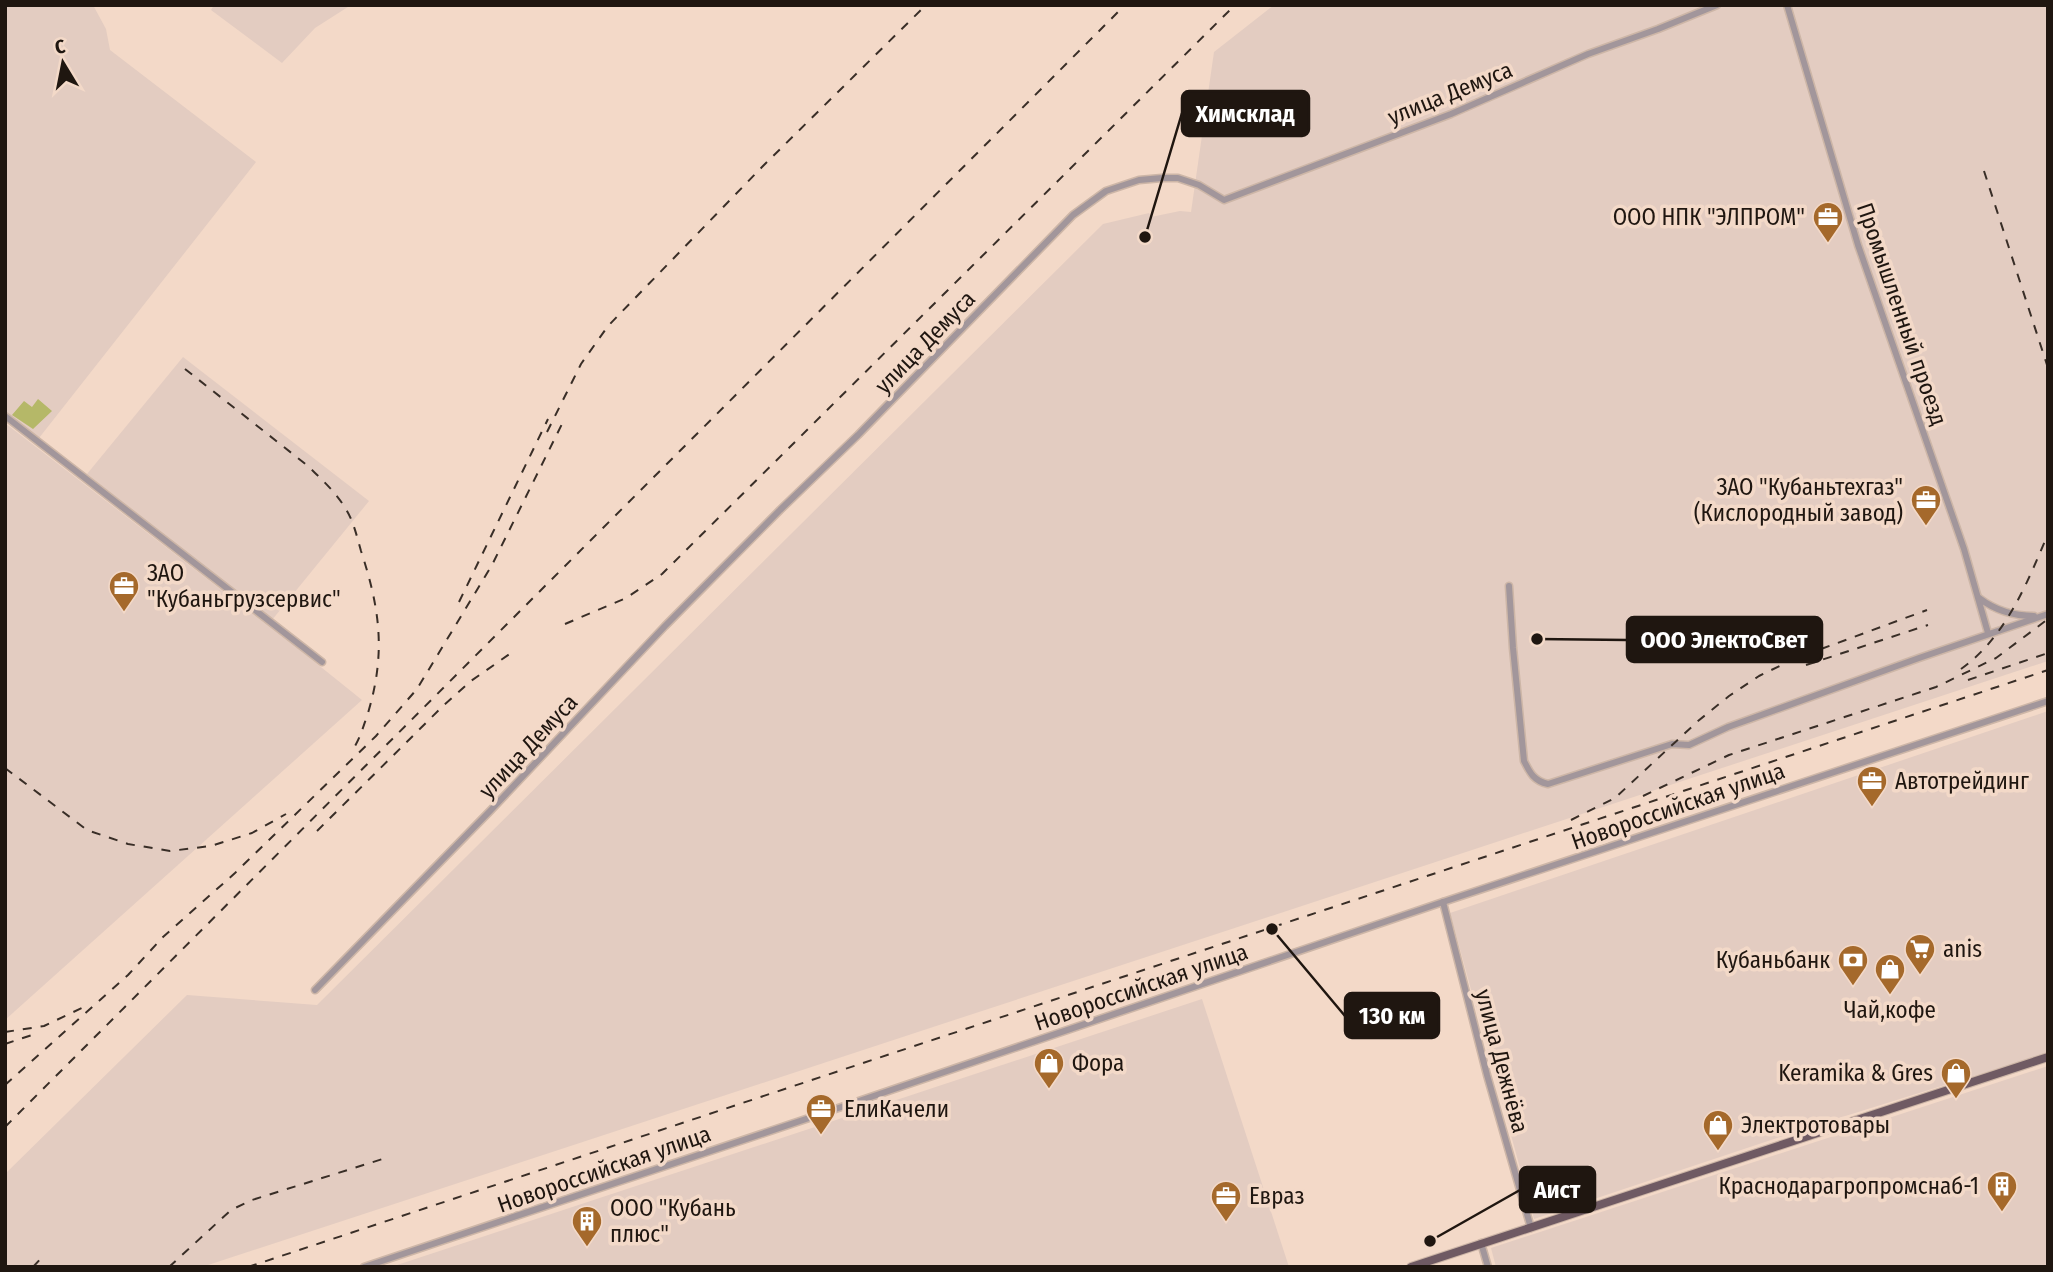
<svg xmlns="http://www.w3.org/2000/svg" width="2053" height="1272" font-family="'Fira Sans Condensed',sans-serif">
<rect width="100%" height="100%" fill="#f3d9c8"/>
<g fill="#e3ccc1">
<polygon points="5,5 93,5 106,29 110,50 256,162 39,438 5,411"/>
<polygon points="214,5 351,5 315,28 282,63 211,10"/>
<polygon points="1274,5 2048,5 2048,661 202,1267 5,1267 5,1174 187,995 317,1005 1103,224 1149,213 1151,217 1180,211 1191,212 1214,52"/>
<polygon points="183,357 369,501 272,620 87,474"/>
<polygon points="5,423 311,659 362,700 5,1020"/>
<polygon points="2048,711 2048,1053 1810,1127 1534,1219 1450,913"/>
<polygon points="1202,999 1289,1267 391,1267"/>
<polygon points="2048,1066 2048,1267 1496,1267 1491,1248"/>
</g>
<polygon fill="#b5b868" points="38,399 52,411 33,429 12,415 24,401 32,407"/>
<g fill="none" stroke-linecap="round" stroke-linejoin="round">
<g stroke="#cdb6a7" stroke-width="9">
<g id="minor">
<polyline points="1787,5 1858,245 1964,549 1988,633"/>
<polyline points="5,416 322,662"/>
<path d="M1509,586L1513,648L1524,761C1530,773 1534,781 1548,784L1672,744L1689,745L1728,727L1919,658L2048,614"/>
<path d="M1979,598C1996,611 2013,616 2034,616"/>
<polyline points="1443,902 1487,1075 1531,1228"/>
<polyline points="315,990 490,811 665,626 780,510 858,435 1073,215 1106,191 1139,180 1162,178 1178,178 1199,185 1224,200 1451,114 1588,54 1658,29 1717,5"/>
<polyline points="1481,1243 1488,1267"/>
<polyline points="364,1267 809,1118 1443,902 2048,701"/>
</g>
</g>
<g stroke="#cdb6a7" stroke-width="10">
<polyline id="major" points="1411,1267 2048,1057"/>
</g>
<use href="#minor" stroke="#a2969b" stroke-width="6"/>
<use href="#major" stroke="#6f5a63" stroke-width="8"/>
<g stroke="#392e27" stroke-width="2" stroke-dasharray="9 9" stroke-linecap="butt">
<polyline points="1984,171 2048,368"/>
<path d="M185,369L308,466C322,480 337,493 347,511C354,523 357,537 361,551C380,609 386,653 368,713C363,727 360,740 351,752"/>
<polyline points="547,432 581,364 608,326 762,167 926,5"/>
<polyline points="459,602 548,419"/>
<polyline points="565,624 626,598 662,574 1235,5"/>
<polyline points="1806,665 1928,625"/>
<path d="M1961,669C2006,637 2027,583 2048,534"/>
<polyline points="1968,680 2048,653"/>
<polyline points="5,768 87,830 128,844 170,851 211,846 252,833 286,814"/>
<polyline points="1643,796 1729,755 1936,687 1996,658 2048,619"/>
<polyline points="1571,820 1615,798 1698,721 1729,696 1759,676 1794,659 1927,610"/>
<polyline points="317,831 443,706 471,681 511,653"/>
<polyline points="5,1032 44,1026 86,1006"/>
<polyline points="5,1044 38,1033"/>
<polyline points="5,1085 128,975 163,937 235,873 376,736 417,689 492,565 563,422"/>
<polyline points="5,1127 1125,5"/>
<polyline points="33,1267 44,1255"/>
<polyline points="169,1267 231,1210 252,1200 389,1157"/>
<polyline points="248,1267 2048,670"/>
</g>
</g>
<defs>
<g id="office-pin" transform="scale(1.575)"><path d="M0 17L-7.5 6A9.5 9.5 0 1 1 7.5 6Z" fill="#a5692b" stroke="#f3d9c8"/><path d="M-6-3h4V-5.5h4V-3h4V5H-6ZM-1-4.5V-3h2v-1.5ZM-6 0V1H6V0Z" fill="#fff"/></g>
<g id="supermarket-pin" transform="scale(1.575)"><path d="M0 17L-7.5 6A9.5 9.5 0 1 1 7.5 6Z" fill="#a5692b" stroke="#f3d9c8"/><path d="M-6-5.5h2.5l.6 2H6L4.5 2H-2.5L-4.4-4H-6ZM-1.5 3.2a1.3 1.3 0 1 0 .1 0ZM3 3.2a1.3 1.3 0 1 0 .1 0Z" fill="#fff"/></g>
<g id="bank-pin" transform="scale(1.575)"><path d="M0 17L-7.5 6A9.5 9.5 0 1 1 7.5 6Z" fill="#a5692b" stroke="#f3d9c8"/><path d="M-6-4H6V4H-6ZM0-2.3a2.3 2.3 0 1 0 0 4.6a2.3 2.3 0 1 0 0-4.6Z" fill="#fff"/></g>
<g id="shop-pin" transform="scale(1.575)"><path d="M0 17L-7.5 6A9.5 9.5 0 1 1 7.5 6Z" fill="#a5692b" stroke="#f3d9c8"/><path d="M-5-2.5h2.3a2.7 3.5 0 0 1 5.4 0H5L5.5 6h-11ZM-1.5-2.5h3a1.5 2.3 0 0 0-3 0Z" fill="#fff"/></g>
<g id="building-pin" transform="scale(1.575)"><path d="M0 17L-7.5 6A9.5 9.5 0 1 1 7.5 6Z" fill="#a5692b" stroke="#f3d9c8"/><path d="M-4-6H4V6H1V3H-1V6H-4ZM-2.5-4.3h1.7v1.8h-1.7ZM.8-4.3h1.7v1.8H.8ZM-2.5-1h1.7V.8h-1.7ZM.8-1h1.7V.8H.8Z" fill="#fff"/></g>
</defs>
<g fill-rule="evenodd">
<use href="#office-pin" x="1828" y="217"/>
<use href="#office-pin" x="1926" y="500"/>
<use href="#office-pin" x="124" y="586"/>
<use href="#office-pin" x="1872" y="781"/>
<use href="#supermarket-pin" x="1920" y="949"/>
<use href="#bank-pin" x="1853" y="960"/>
<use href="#shop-pin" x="1890" y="969"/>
<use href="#shop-pin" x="1049" y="1063"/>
<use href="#shop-pin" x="1956" y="1073"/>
<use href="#office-pin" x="821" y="1109"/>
<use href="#shop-pin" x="1718" y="1125"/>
<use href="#building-pin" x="2002" y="1186"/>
<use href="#office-pin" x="1226" y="1196"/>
<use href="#building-pin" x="587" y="1221"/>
</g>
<g text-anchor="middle" stroke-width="7" stroke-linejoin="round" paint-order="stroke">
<g font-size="23" fill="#1f1610" stroke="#f3d9c8">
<text transform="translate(1450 93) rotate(-22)" y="8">улица Демуса</text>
<text transform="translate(1902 314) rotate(71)" y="8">Промышленный проезд</text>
<text transform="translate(925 342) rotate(-46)" y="8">улица Демуса</text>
<text transform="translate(528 746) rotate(-47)" y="8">улица Демуса</text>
<text transform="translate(1678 806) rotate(-19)" y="8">Новороссийская улица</text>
<text transform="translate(1141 987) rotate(-19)" y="8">Новороссийская улица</text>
<text transform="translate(1502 1061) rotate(75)" y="8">улица Дежнёва</text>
<text transform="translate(604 1169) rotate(-19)" y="8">Новороссийская улица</text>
</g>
<g font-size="23" fill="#1f1610" stroke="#f3d9c8" text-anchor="start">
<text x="1805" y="225" text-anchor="end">ООО НПК "ЭЛПРОМ"</text>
<text x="1903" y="495" text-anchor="end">ЗАО "Кубаньтехгаз"<tspan x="1903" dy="26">(Кислородный завод)</tspan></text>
<text x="147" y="581">ЗАО<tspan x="147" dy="26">"Кубаньгрузсервис"</tspan></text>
<text x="1895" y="789">Автотрейдинг</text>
<text x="1943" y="957">anis</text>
<text x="1830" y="968" text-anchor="end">Кубаньбанк</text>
<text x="1890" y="1018" text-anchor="middle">Чай,кофе</text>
<text x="1072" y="1071">Фора</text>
<text x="1933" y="1081" text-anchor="end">Keramika &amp; Gres</text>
<text x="844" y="1117">ЕлиКачели</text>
<text x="1741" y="1133">Электротовары</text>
<text x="1979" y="1194" text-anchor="end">Краснодарагропромснаб-1</text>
<text x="1249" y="1204">Евраз</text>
<text x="610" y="1216">ООО "Кубань<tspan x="610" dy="26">плюс"</tspan></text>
</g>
</g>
<path fill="none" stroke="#1f1610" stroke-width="2.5" d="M1145 237L1182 113M1537 639L1627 640M1272 929L1345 1016M1430 1241L1520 1190"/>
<g fill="#1f1610" stroke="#f3d9c8" stroke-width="2.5">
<circle cx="1145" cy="237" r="7"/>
<circle cx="1537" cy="639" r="7"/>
<circle cx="1272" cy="929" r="7"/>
<circle cx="1430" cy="1241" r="7"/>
</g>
<g fill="#1f1610" stroke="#1f1610" stroke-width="2.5">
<rect x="1182" y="91" width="127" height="45" rx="7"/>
<rect x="1627" y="617" width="195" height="45" rx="7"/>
<rect x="1345" y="993" width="94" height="45" rx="7"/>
<rect x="1520" y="1167" width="75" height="45" rx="7"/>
</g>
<g font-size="24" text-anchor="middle" font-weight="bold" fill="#fff">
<text x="1245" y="122">Химсклад</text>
<text x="1724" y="648">ООО ЭлектоСвет</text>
<text x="1392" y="1024">130 км</text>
<text x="1557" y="1198">Аист</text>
</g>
<rect width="2053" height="1272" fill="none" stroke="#1f1610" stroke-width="14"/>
<g transform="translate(63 63) rotate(350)" stroke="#f3d9c8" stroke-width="5" paint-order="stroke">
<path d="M0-5L12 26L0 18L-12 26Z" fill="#1f1610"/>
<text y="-10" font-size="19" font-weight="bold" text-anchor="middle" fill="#1f1610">С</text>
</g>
</svg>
